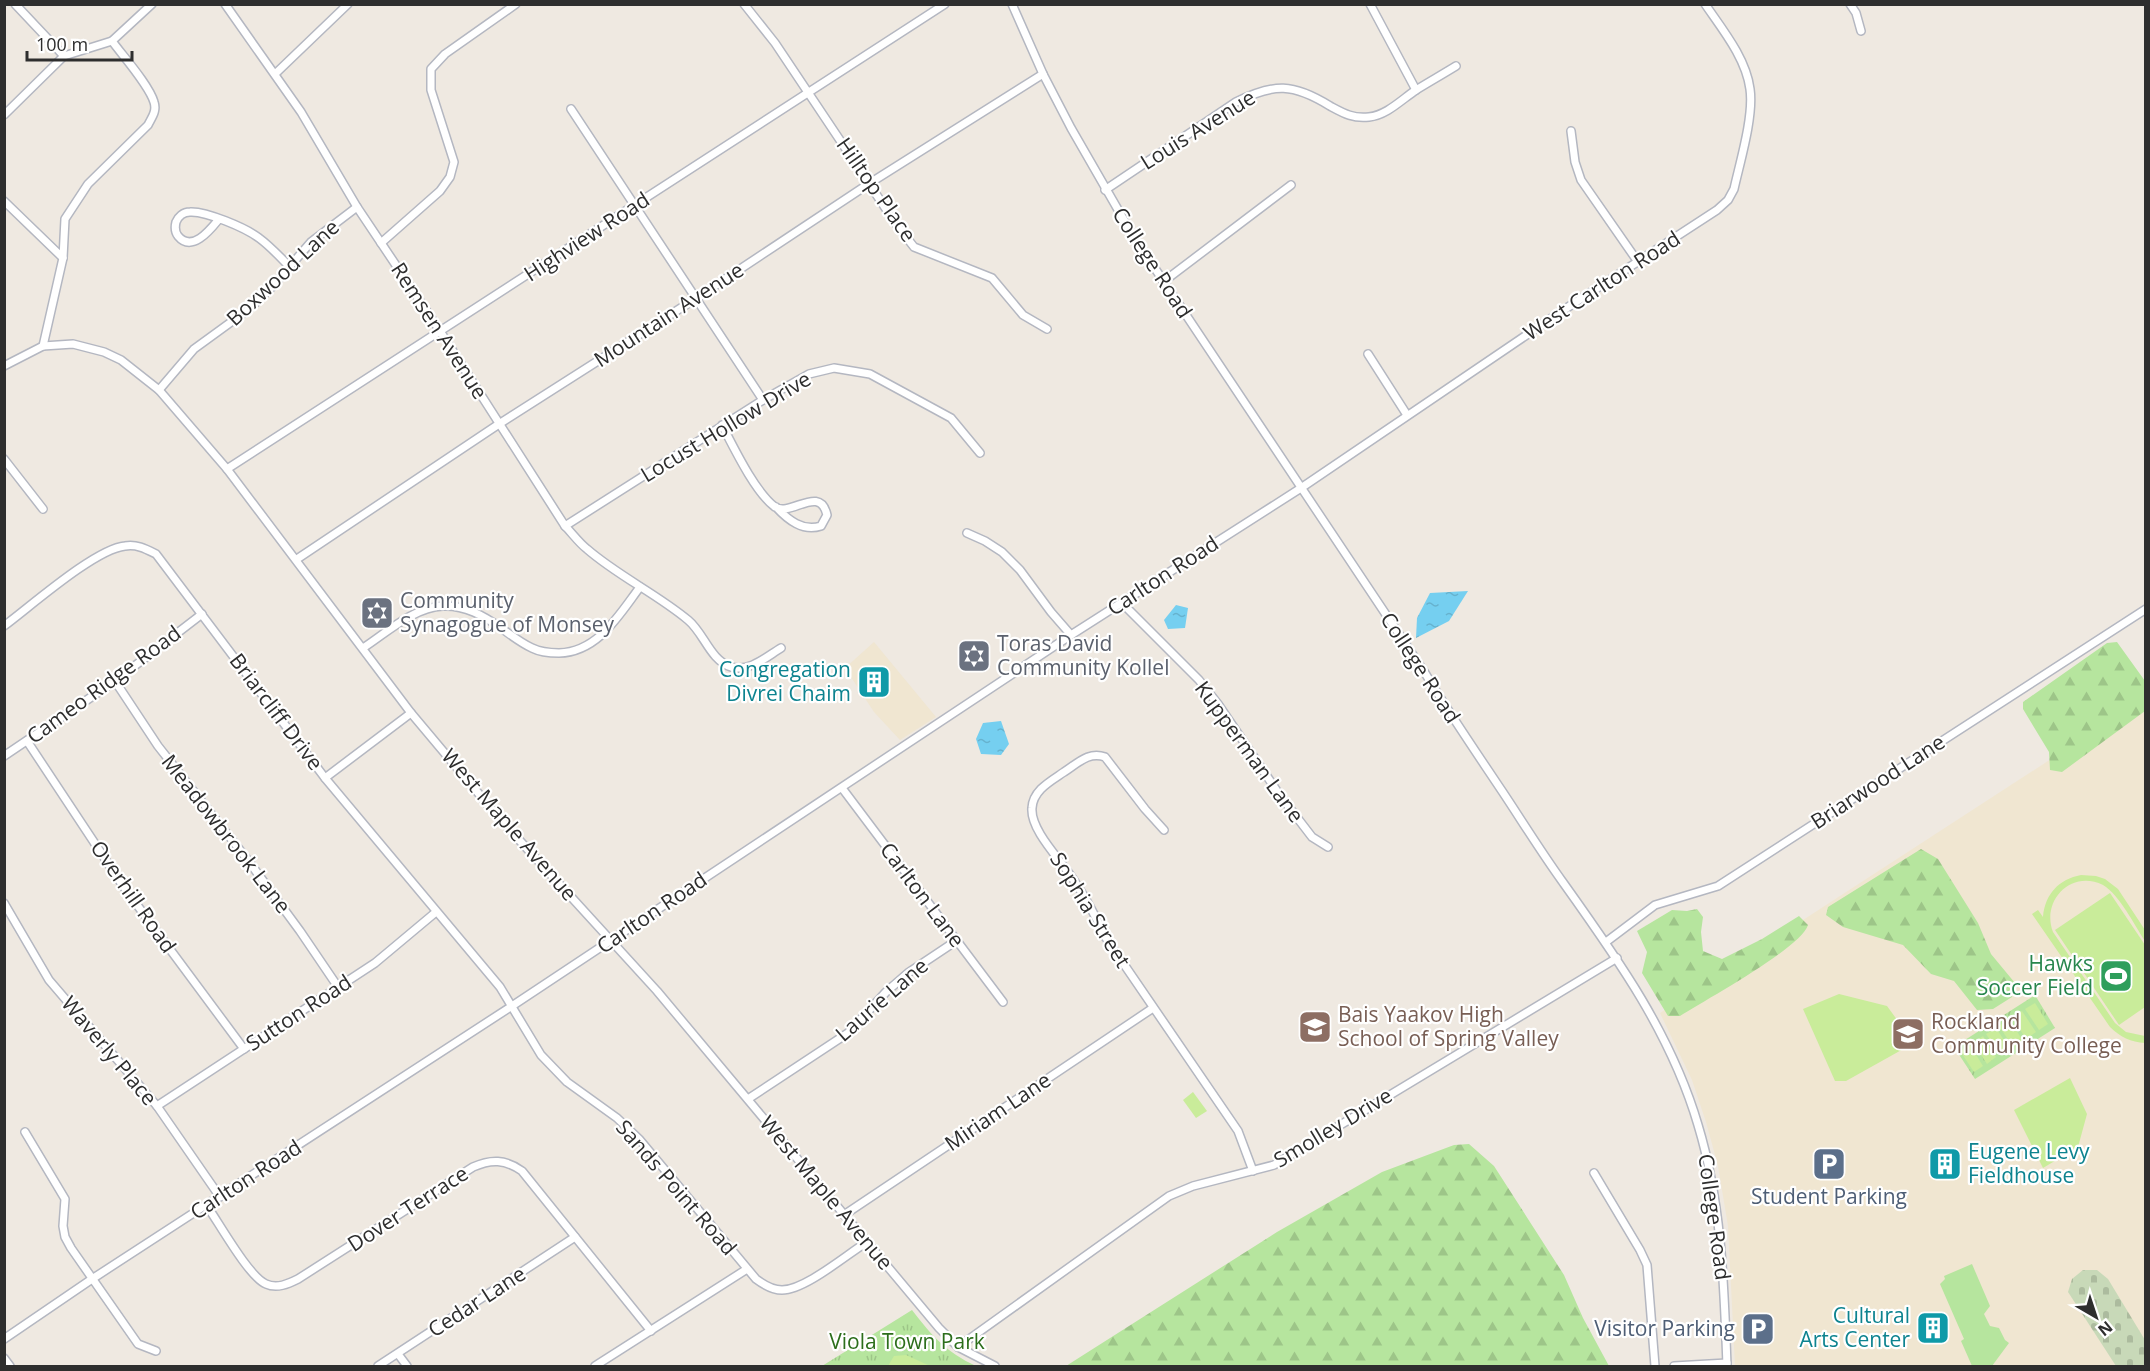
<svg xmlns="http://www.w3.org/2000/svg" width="2150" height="1371" font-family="'Open Sans',sans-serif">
<defs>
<pattern id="grass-tufts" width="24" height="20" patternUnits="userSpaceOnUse" patternTransform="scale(1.5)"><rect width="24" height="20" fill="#b6e59e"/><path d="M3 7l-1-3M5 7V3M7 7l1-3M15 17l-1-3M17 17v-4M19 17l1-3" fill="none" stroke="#9dc588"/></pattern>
<pattern id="forest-firs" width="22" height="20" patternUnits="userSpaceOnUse" patternTransform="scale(1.5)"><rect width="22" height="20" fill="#b6e59e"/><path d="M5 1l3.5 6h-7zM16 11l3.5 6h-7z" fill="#9dc588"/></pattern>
<pattern id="cemetery-stones" width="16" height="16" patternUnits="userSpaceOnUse" patternTransform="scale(1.5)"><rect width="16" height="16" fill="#c8d9b8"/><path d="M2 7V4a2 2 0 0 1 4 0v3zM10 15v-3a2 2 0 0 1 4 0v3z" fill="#acbb9e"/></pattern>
<pattern id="water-ripples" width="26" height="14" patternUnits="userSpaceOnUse" patternTransform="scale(1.5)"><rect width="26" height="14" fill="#75cff0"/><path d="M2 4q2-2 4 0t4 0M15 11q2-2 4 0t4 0" fill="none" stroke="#66b2ce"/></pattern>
</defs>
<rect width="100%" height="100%" fill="#efe9e1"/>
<g fill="#f0e6d1">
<polygon points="874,642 936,717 900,740 874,712 845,668"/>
<polygon points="2145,698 2145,1366 1735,1366 1728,1226 1718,1166 1706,1122 1692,1080 1660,1013"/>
</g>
<g fill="url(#grass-tufts)">
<polygon points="2035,995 2055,1028 1975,1079 1954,1047"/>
<path d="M912,1310C932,1336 946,1352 976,1366H822Z"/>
</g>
<g fill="url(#forest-firs)">
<polygon points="2117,642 2145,681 2145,711 2062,772 2050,770 2049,752 2023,709 2023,702 2107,643"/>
<polygon points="1921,849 1938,859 1978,923 1991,954 2015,983 2012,997 1993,1009 1977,1010 1954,981 1931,974 1903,945 1843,927 1826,915 1828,907"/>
<path d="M1697,909L1703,917L1701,932L1703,951L1722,959L1762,939L1799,916L1808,925C1801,948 1705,1000 1680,1016H1668L1642,973L1647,952L1637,931L1672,910L1687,911Z"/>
<polygon points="1469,1144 1494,1166 1564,1275 1583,1318 1609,1366 1066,1366 1277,1232 1382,1172 1454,1145"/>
</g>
<polygon fill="url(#cemetery-stones)" points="2083,1270 2097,1270 2108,1279 2145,1340 2145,1366 2116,1366 2068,1292 2072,1279"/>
<polygon fill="#b6e59e" points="1972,1264 1990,1306 1984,1314 1990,1326 1999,1328 2005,1340 2009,1343 1992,1366 1972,1366 1961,1341 1964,1339 1940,1284 1945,1279 1944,1276"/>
<g fill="#c9ec9a">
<path d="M2081,875L2096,876L2105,879L2118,889L2145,930V941C2135,926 2119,894 2103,885C2071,869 2041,901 2053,932L2115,1023L2126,1032L2145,1036V1043C2131,1042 2120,1037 2110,1027L2032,914L2038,910L2043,917C2045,894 2059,879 2081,875Z"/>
<polygon points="2110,893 2145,945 2145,1007 2119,1025 2055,930"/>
<polygon points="1839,994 1887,1006 1914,1043 1846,1081 1835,1081 1803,1009"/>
<polygon points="2035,1003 2048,1024 2039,1030 2025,1009"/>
<polygon points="2022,1011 2036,1032 2026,1039 2012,1017"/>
<polygon points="2009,1019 2023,1041 2013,1047 1999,1026"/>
<polygon points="1996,1028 2010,1049 2000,1055 1986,1034"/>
<polygon points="1983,1036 1996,1057 1987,1064 1973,1043"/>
<polygon points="1970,1045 1983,1066 1974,1072 1960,1051"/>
<polygon points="2070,1078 2087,1114 2078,1147 2043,1168 2014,1110"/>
<polygon points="1193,1092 1207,1111 1196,1118 1183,1100"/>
<polygon points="906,1355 930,1366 888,1366 894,1356"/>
</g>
<g fill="url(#water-ripples)">
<polygon points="1468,591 1449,621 1416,638 1417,618 1430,593"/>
<polygon points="1176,605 1188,608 1185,628 1168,629 1164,620"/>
<polygon points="1001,721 1009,744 1001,755 981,754 976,739 983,723"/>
</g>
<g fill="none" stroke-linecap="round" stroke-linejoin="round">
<g stroke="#b4b7c1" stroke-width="10">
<g id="minor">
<polyline points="15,4 64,56"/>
<path d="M225,4L301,112L357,207L440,331L565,526C572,533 579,543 587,549C618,576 657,594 688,620C704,633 710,660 731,667C750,672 766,657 781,648"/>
<polyline points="744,4 775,43 896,224 914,247 992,278 1023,315 1047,329"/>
<path d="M1012,4L1043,74L1071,128L1132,234L1425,673C1449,713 1476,752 1502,791C1522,821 1541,852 1562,881C1617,958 1671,1033 1698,1125C1722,1204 1724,1285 1727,1366"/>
<polyline points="1370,4 1416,90"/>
<polyline points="1850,4 1856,13 1861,31"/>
<polyline points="275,74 348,4"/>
<polyline points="571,109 763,400"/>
<polyline points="4,115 64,56 112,41 152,4"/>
<polyline points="1571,131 1575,162 1581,180 1638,262"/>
<path d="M1105,190L1236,102C1274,83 1293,83 1330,106C1343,113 1353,119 1369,117C1387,115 1401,100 1416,90C1429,82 1443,74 1456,66"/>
<polyline points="4,201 63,258"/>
<path d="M219,219C210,230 192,253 178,236C175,232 175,226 176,222C178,217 183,212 190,212C206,211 246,228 259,238C270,246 280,257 290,267"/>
<polyline points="381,243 440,191 450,177 454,162 431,90 431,69 445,54 516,4"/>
<polyline points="1163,282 1291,185"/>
<path d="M43,346L63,258L65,219L88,184L148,125C152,117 157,111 154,102C149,85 123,56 112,41"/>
<polyline points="1368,354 1407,415"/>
<polyline points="4,366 43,346 73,344 104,352 121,360 159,390 227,469 411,713 500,819 657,991 939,1328 958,1347 995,1366"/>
<polyline points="159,390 194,349 249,309 272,287 311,242 357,207"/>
<path d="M722,425C734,448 755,492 775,507C791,517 820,484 827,515L821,526C803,532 788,520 776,507"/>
<polyline points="4,459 43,509"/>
<polyline points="227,469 945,4"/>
<polyline points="565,526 763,400 809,374 834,368 870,374 951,418 980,453"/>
<polyline points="967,533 985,541 1002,552 1020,570 1051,612 1071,635"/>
<polyline points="297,559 499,424 695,299 870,183 1043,74"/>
<polyline points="1122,603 1199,680 1218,704 1279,794 1312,837 1328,847"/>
<path d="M4,626C31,606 95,549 125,546C137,544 146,549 156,554L325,778L500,987L541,1055L567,1082L617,1118L639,1139L756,1279C764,1285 772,1290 782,1290C805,1290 846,1255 867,1242"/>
<path d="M363,648C386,633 414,607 443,606C465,605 484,616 501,628C511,635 521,643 532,648C540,652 550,653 559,653C598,652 619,615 640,587"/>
<polyline points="115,681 158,746 247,859 300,931 338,987"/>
<polyline points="27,741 123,886 244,1049"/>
<polyline points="4,756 115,681 202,614"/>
<polyline points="325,778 411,713"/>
<polyline points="842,788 1003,1002"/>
<path d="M1164,830L1145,809L1105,757C1089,751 1078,763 1064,772C1051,781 1033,790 1032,808C1030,831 1063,862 1075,882C1087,900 1097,919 1106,938L1238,1131L1253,1171"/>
<polyline points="4,903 49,980 157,1106 220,1197"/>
<polyline points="1606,942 1655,905 1718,886 2146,609"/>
<polyline points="748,1099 848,1033 886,992 908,973 956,941"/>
<polyline points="157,1106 375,963 436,912"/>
<polyline points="25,1132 65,1199 63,1226 65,1237 71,1248 138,1344 156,1351"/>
<polyline points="1594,1173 1640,1250 1647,1265 1655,1366"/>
<path d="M207,1206C219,1223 249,1277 266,1284C277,1289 288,1284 298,1279L473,1167C491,1159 505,1159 522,1171L651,1331"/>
<polyline points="844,1215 1153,1008"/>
<path d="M4,1339L92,1279L512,1006L1071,635L1301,488L1559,313L1717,210L1728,200L1734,189C1740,162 1754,116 1750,89C1746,58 1722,29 1705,4"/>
<polyline points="958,1347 1169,1196 1193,1186 1274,1165 1617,958"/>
<polyline points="398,1354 407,1366"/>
<polyline points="4,1358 10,1366"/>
<polyline points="378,1366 575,1237"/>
<polyline points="595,1366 747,1269"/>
<polyline points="1674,1366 1727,1363"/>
</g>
</g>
<use href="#minor" stroke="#fff" stroke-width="7"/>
</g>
<defs>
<g id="synagogue-square" transform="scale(1.725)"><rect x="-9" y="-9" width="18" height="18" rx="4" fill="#6b7280" stroke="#fff"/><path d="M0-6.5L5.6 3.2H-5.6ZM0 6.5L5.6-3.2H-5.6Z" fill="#fff"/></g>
<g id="building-square" transform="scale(1.725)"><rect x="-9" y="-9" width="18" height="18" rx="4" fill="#0f9aa8" stroke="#fff"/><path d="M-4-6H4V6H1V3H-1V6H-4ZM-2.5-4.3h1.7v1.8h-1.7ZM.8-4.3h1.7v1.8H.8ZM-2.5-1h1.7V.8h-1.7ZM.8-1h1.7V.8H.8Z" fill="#fff"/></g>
<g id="stadium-square" transform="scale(1.725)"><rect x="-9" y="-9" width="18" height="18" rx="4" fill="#2e9e5b" stroke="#fff"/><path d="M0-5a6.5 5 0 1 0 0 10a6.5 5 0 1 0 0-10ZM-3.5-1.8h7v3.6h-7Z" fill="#fff"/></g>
<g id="school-square" transform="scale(1.725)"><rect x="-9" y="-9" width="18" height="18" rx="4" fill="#8d6e63" stroke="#fff"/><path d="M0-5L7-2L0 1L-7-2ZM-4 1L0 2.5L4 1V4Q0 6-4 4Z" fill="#fff"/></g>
<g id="university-square" transform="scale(1.725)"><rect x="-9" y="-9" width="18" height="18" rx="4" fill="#8d6e63" stroke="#fff"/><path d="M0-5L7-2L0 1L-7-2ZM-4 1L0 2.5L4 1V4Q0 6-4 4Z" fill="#fff"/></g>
<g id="parking-square" transform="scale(1.725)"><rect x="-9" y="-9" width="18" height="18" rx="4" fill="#5c6f8a" stroke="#fff"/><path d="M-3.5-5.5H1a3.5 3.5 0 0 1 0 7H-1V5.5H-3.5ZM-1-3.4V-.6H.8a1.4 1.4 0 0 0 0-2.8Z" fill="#fff"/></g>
</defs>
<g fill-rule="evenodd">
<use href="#synagogue-square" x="377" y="613"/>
<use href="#synagogue-square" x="974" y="656"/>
<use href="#building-square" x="874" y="682"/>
<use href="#stadium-square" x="2116" y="976"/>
<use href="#school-square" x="1315" y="1027"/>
<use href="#university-square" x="1908" y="1034"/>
<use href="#parking-square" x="1829" y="1164"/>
<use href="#building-square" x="1945" y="1164"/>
<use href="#building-square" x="1933" y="1328"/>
<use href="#parking-square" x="1758" y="1329"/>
</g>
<g text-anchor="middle" stroke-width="4.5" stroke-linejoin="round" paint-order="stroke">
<g font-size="21" fill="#2e2e2e" stroke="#fff">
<text transform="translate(1198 130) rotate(-32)" y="7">Louis Avenue</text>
<text transform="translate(876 190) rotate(55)" y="7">Hilltop Place</text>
<text transform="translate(587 237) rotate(-33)" y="7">Highview Road</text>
<text transform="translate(1152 263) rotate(57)" y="7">College Road</text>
<text transform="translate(283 273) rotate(-43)" y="7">Boxwood Lane</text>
<text transform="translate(1602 286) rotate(-33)" y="7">West Carlton Road</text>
<text transform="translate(669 315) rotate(-33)" y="7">Mountain Avenue</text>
<text transform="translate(439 331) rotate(57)" y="7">Remsen Avenue</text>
<text transform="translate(726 427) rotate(-31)" y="7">Locust Hollow Drive</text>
<text transform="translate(1163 576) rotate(-33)" y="7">Carlton Road</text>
<text transform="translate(1420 668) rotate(57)" y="7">College Road</text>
<text transform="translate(104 685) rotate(-36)" y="7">Cameo Ridge Road</text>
<text transform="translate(276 712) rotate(53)" y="7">Briarcliff Drive</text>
<text transform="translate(1249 752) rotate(54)" y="7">Kupperman Lane</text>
<text transform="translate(1878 782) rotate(-33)" y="7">Briarwood Lane</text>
<text transform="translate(509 825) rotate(49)" y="7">West Maple Avenue</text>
<text transform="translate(226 834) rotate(52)" y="7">Meadowbrook Lane</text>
<text transform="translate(922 895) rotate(53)" y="7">Carlton Lane</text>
<text transform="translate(133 897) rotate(55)" y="7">Overhill Road</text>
<text transform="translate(1090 910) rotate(58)" y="7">Sophia Street</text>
<text transform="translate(652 913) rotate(-34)" y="7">Carlton Road</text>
<text transform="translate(882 1000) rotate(-41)" y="7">Laurie Lane</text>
<text transform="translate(299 1013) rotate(-33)" y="7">Sutton Road</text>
<text transform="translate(109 1051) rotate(50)" y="7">Waverly Place</text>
<text transform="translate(998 1112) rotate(-34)" y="7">Miriam Lane</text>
<text transform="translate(1333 1128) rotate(-31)" y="7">Smolley Drive</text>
<text transform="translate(246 1180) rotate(-33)" y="7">Carlton Road</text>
<text transform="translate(676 1188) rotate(49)" y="7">Sands Point Road</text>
<text transform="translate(826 1193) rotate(50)" y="7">West Maple Avenue</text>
<text transform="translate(408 1209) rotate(-33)" y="7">Dover Terrace</text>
<text transform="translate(1714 1217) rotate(82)" y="7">College Road</text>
<text transform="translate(477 1302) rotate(-33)" y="7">Cedar Lane</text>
</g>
<g font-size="21" fill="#5b616d" stroke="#fff" text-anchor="start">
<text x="400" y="608">Community<tspan x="400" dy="24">Synagogue of Monsey</tspan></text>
<text x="997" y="651">Toras David<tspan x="997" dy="24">Community Kollel</tspan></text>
</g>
<g font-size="21" fill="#0d838f" stroke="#fff" text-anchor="end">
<text x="851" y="677">Congregation<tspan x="851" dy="24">Divrei Chaim</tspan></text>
<text x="1968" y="1159" text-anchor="start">Eugene Levy<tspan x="1968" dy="24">Fieldhouse</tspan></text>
<text x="1910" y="1323">Cultural<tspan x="1910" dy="24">Arts Center</tspan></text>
</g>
<g font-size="21" fill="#27864d" stroke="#fff" text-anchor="end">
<text x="2093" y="971">Hawks<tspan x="2093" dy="24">Soccer Field</tspan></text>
</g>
<g font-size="21" fill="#785e54" stroke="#fff" text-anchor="start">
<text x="1338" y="1022">Bais Yaakov High<tspan x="1338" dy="24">School of Spring Valley</tspan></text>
<text x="1931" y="1029">Rockland<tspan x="1931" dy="24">Community College</tspan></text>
</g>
<g font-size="21" fill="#4e5e75" stroke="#fff">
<text x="1829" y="1204">Student Parking</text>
<text x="1735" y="1336" text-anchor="end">Visitor Parking</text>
</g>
<g font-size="21" fill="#2c6e1b" stroke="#fff">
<text x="907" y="1349">Viola Town Park</text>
</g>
</g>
<rect width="2150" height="1371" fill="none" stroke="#2e2e2e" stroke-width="12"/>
<g transform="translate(2096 1317) rotate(141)" stroke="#ffffff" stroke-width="4.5" paint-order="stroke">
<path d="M0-4.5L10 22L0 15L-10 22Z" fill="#2e2e2e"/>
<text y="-9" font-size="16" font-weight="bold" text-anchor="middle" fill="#2e2e2e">N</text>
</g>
<path d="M27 51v9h105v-9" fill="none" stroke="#2e2e2e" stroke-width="3"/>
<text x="36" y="51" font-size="18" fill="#2e2e2e" stroke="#ffffff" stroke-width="4.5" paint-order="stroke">100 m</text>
</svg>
